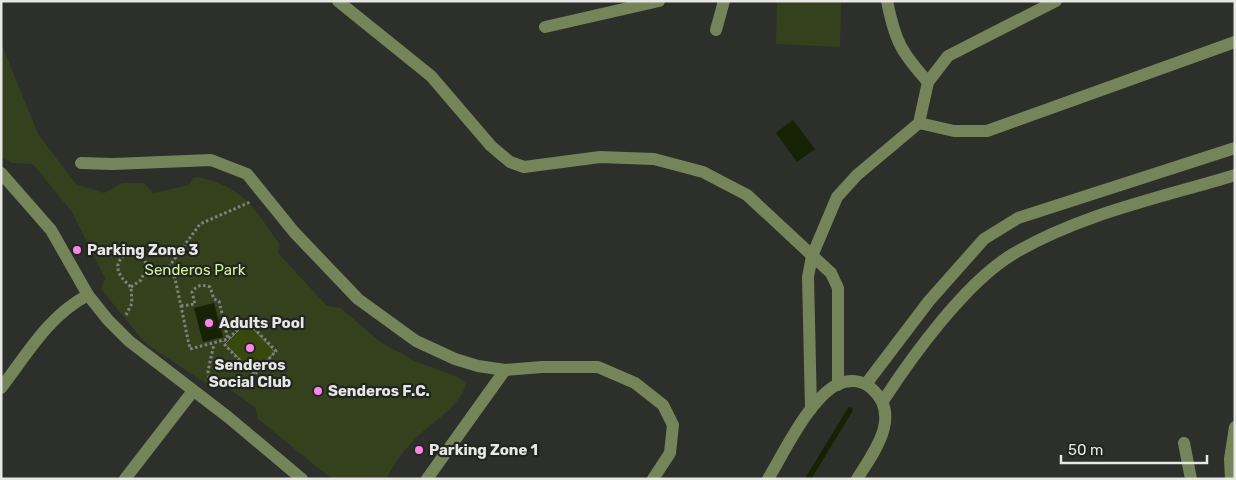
<svg xmlns="http://www.w3.org/2000/svg" width="1236" height="480" font-family="Rubik,sans-serif">
<rect width="100%" height="100%" fill="#2d2f2b"/>
<g fill="#35411d">
<polygon points="777,1 841,1 840,47 776,44"/>
<path d="M1,43L38,134L76,184L104,193L122,183H144L153,193L189,185L193,178L198,177C244,187 255,209 280,245L278,253L327,306L341,308L380,342L417,362L458,377L466,384C460,407 433,421 416,438C404,450 394,464 386,479H332L258,419L255,407L218,381L205,383L145,343L101,289L105,278L72,212L33,164L12,163L1,157Z"/>
</g>
<g fill="#172103">
<polygon points="793,120 815,149 797,162 776,133"/>
<polygon points="214,303 223,337 203,342 194,308"/>
</g>
<g fill="none" stroke-linecap="round" stroke-linejoin="round">
<polyline stroke="#172103" stroke-width="5.5" points="808,479 850,410"/>
</g>
<polygon fill="#37490d" stroke="#737570" points="247,322 275,352 254,374 225,344"/>
<g fill="none" stroke-linecap="round" stroke-linejoin="round">
<g stroke="#80827e" stroke-width="3" stroke-dasharray="2.5 2.5" stroke-linecap="butt">
<polyline points="168,268 175,278 190,349 228,339 247,321 276,351 254,375 224,344 224,341"/>
<polyline points="131,287 141,280 146,268"/>
<path d="M181,306L195,304L192,292C197,285 202,284 210,287L214,299L219,301L228,339"/>
<path d="M126,315L132,303L131,287C115,273 111,261 133,250L145,259L146,268H168L200,224L250,202"/>
<polyline points="210,383 208,371 214,344"/>
</g>
<g stroke="#758559" stroke-width="12">
<polyline points="338,1 431,76 491,146 510,162 524,167 600,157 654,159 703,172 747,195 831,273 838,288 838,385"/>
<path d="M887,1C895,41 901,52 928,82"/>
<polyline points="545,27 659,1"/>
<polyline points="716,30 724,1"/>
<polyline points="919,123 954,131 987,131 1235,42"/>
<polyline points="81,163 113,164 211,160 247,174 294,232 358,299 416,341 455,359 478,366 505,370 542,367 598,367 635,383 663,405 673,425 670,453 653,479"/>
<polyline points="1,173 51,230 88,295 108,320 129,341 228,417 302,479"/>
<polyline points="866,384 929,301 984,239 1018,218 1235,148"/>
<path d="M1,388C28,353 48,316 88,295"/>
<path d="M883,401C913,355 966,282 1013,254C1080,214 1160,198 1235,175"/>
<polyline points="811,409 808,277 812,256 837,197 857,175 919,123 928,82 948,56 1056,1"/>
<polyline points="1184,443 1191,479"/>
<polyline points="125,479 193,391"/>
<polyline points="427,479 505,370"/>
<path d="M768,479C785,451 809,399 838,384C849,379 862,380 871,388C903,415 874,452 857,479"/>
<polyline points="1231,479 1230,459 1235,427"/>
</g>
</g>
<g fill="#fb86e5" stroke="#232521" stroke-width="2">
<circle cx="77" cy="250" r="5"/>
<circle cx="209" cy="323" r="5"/>
<circle cx="250" cy="348" r="5"/>
<circle cx="318" cy="391" r="5"/>
<circle cx="419" cy="450" r="5"/>
</g>
<g text-anchor="middle" stroke-width="4.5" stroke-linejoin="round" paint-order="stroke">
<g font-size="15" font-weight="bold" fill="#e7e8e5" stroke="#232521" text-anchor="start">
<text x="87" y="255">Parking Zone 3</text>
<text x="219" y="328">Adults Pool</text>
<text x="250" y="370" text-anchor="middle">Senderos<tspan x="250" dy="17">Social Club</tspan></text>
<text x="328" y="396">Senderos F.C.</text>
<text x="429" y="455">Parking Zone 1</text>
</g>
<g font-size="15" fill="#d3f29c" stroke="#232521">
<text x="195" y="275">Senderos Park</text>
</g>
</g>
<rect width="1236" height="480" fill="none" stroke="#e7e8e5" stroke-width="5"/>
<path d="M1061 455v8h146v-8" fill="none" stroke="#e7e8e5" stroke-width="2.5"/>
<text x="1068" y="455" font-size="15" fill="#e7e8e5" stroke="#232521" stroke-width="4" paint-order="stroke">50 m</text>
</svg>
